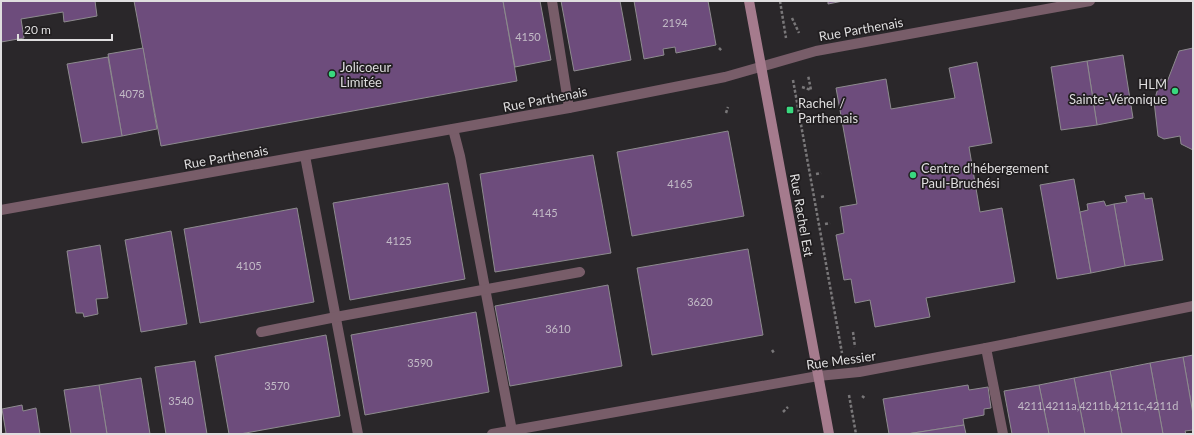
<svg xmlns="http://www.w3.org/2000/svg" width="1194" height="435" font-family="Lato,sans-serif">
<rect width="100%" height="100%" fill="#2a272a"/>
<g fill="#6d4c7c" stroke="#8d8b8e">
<polygon points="1,1 95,1 97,16 64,22 63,12 21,19 24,38 1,42"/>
<polygon points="134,1 503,1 517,81 161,146"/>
<polygon points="503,1 540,1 551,60 515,67"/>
<polygon points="561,1 620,1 631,60 574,71"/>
<polygon points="634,1 708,1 716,45 676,53 675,47 663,49 664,55 644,59"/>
<polygon points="828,1 843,1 828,4"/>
<polygon points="143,48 157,129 122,136 108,54"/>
<polygon points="1193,48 1193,150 1181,144 1180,136 1164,139 1158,136 1154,101 1161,79 1167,82 1179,51"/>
<polygon points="1123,55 1133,118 1097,125 1087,61"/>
<polygon points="108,57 122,136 82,143 67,64"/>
<polygon points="1087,61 1097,125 1061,130 1051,67"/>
<polygon points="977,62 992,143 969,147 980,212 1002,208 1015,282 926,298 930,317 875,327 870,300 855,303 851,279 844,280 836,235 844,233 840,207 857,204 836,88 886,79 891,109 955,98 949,68"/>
<polygon points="728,131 744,216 632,236 617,152"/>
<polygon points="593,155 611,253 495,272 480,174"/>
<polygon points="1074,179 1091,273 1057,279 1040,185"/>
<polygon points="448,183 465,279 350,300 333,203"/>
<polygon points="1144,193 1145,199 1152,198 1163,260 1125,266 1114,204 1127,202 1125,196"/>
<polygon points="1104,201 1106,206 1114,204 1125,266 1091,273 1080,212 1088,210 1087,204"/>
<polygon points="297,208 314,302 200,323 184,229"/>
<polygon points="171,231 187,324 141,332 125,240"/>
<polygon points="100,245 108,298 96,299 98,314 84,317 83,313 76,313 67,251"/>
<polygon points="748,249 763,335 652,355 637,268"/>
<polygon points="608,285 622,366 510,386 495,306"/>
<polygon points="476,312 489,392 365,415 351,335"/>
<polygon points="326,335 340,416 240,434 229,434 215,356"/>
<polygon points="1193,355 1193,414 1183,357"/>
<polygon points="1183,357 1193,414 1193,430 1185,431 1186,434 1163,434 1150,363"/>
<polygon points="195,361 207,434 166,434 155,367"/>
<polygon points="1150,363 1163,434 1122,434 1110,371"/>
<polygon points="1110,371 1122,434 1085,434 1074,378"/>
<polygon points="141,378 150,434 107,434 99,385"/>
<polygon points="1074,378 1085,434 1049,434 1039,385"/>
<polygon points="99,385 107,434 71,434 64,390"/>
<polygon points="968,385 969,390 988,387 991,408 984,409 984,415 963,419 964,425 907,434 889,434 883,399"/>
<polygon points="1039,385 1049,434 1012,434 1004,391"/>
<polygon points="22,405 23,411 36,408 40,434 1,434 6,433 2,409"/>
<polygon points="964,425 966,434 907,434"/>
</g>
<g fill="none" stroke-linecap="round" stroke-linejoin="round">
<g stroke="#797779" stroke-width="2.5" stroke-dasharray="3 2" stroke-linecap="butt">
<polyline points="780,1 786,38"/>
<polyline points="792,18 799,33"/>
<polyline points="719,48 722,51"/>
<polyline points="793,80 842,353"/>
<polyline points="802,87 811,90 808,75"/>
<polyline points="726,113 728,107"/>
<polyline points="816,174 821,173"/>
<polyline points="821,197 825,196"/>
<polyline points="825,224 830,223"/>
<polyline points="853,332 855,347"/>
<polyline points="772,350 774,353"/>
<polyline points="849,395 856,434"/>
<polyline points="862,396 866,399"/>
<polyline points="783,412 788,407"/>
</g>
<g stroke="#785d69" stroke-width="10">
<polyline points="552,1 569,108"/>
<polyline points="453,129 460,156 512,431"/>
<polyline points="305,156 358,434"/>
<polyline points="261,332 336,317 580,272"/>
<polyline points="986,348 1003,434"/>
</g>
<g stroke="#785d69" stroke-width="10">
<polyline points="1,210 569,108 725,77 816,51 1090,1"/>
<polyline points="492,434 818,376 859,372 986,348 1193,306"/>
</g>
<polyline stroke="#a57b8d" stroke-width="10" points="749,1 829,434"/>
</g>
<g fill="#39d87f" stroke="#211e20" stroke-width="1.5">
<circle cx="332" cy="74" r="4"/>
<circle cx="1175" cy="91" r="4"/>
<rect x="786" y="106" width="8" height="8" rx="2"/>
<circle cx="913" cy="175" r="4"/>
</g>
<g text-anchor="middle" stroke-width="3.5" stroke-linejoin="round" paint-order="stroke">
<g font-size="11" fill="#c2bac6">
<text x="675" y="27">2194</text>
<text x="528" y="41">4150</text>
<text x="132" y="98">4078</text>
<text x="680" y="188">4165</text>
<text x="545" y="217">4145</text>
<text x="399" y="245">4125</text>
<text x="249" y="270">4105</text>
<text x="700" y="306">3620</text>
<text x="558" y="333">3610</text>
<text x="420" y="367">3590</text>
<text x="277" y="390">3570</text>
<text x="181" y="405">3540</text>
<text x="1098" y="410">4211,4211a,4211b,4211c,4211d</text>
</g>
<g font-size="13" fill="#dfdedf" stroke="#211e20">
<text transform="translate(861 29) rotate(-10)" y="5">Rue Parthenais</text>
<text transform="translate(545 99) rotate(-11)" y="5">Rue Parthenais</text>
<text transform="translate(226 157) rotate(-10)" y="5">Rue Parthenais</text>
<text transform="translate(802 215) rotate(80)" y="5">Rue Rachel Est</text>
<text transform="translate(841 360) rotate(-8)" y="5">Rue Messier</text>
</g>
<g font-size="13" fill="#dfdedf" stroke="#211e20" text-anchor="start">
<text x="340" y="72">Jolicoeur<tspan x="340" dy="15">Limitée</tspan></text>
<text x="1167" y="89" text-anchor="end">HLM<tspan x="1167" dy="15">Sainte-Véronique</tspan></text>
<text x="798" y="108">Rachel /<tspan x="798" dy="15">Parthenais</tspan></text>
<text x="921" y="173">Centre d'hébergement<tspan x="921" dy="15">Paul-Bruchési</tspan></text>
</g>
</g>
<rect width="1194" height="435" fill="none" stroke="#dfdedf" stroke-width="4"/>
<path d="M18 34v6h94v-6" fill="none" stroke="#dfdedf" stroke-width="2"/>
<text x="24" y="34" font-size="12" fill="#dfdedf" stroke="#211e20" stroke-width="3" paint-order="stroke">20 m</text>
</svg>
